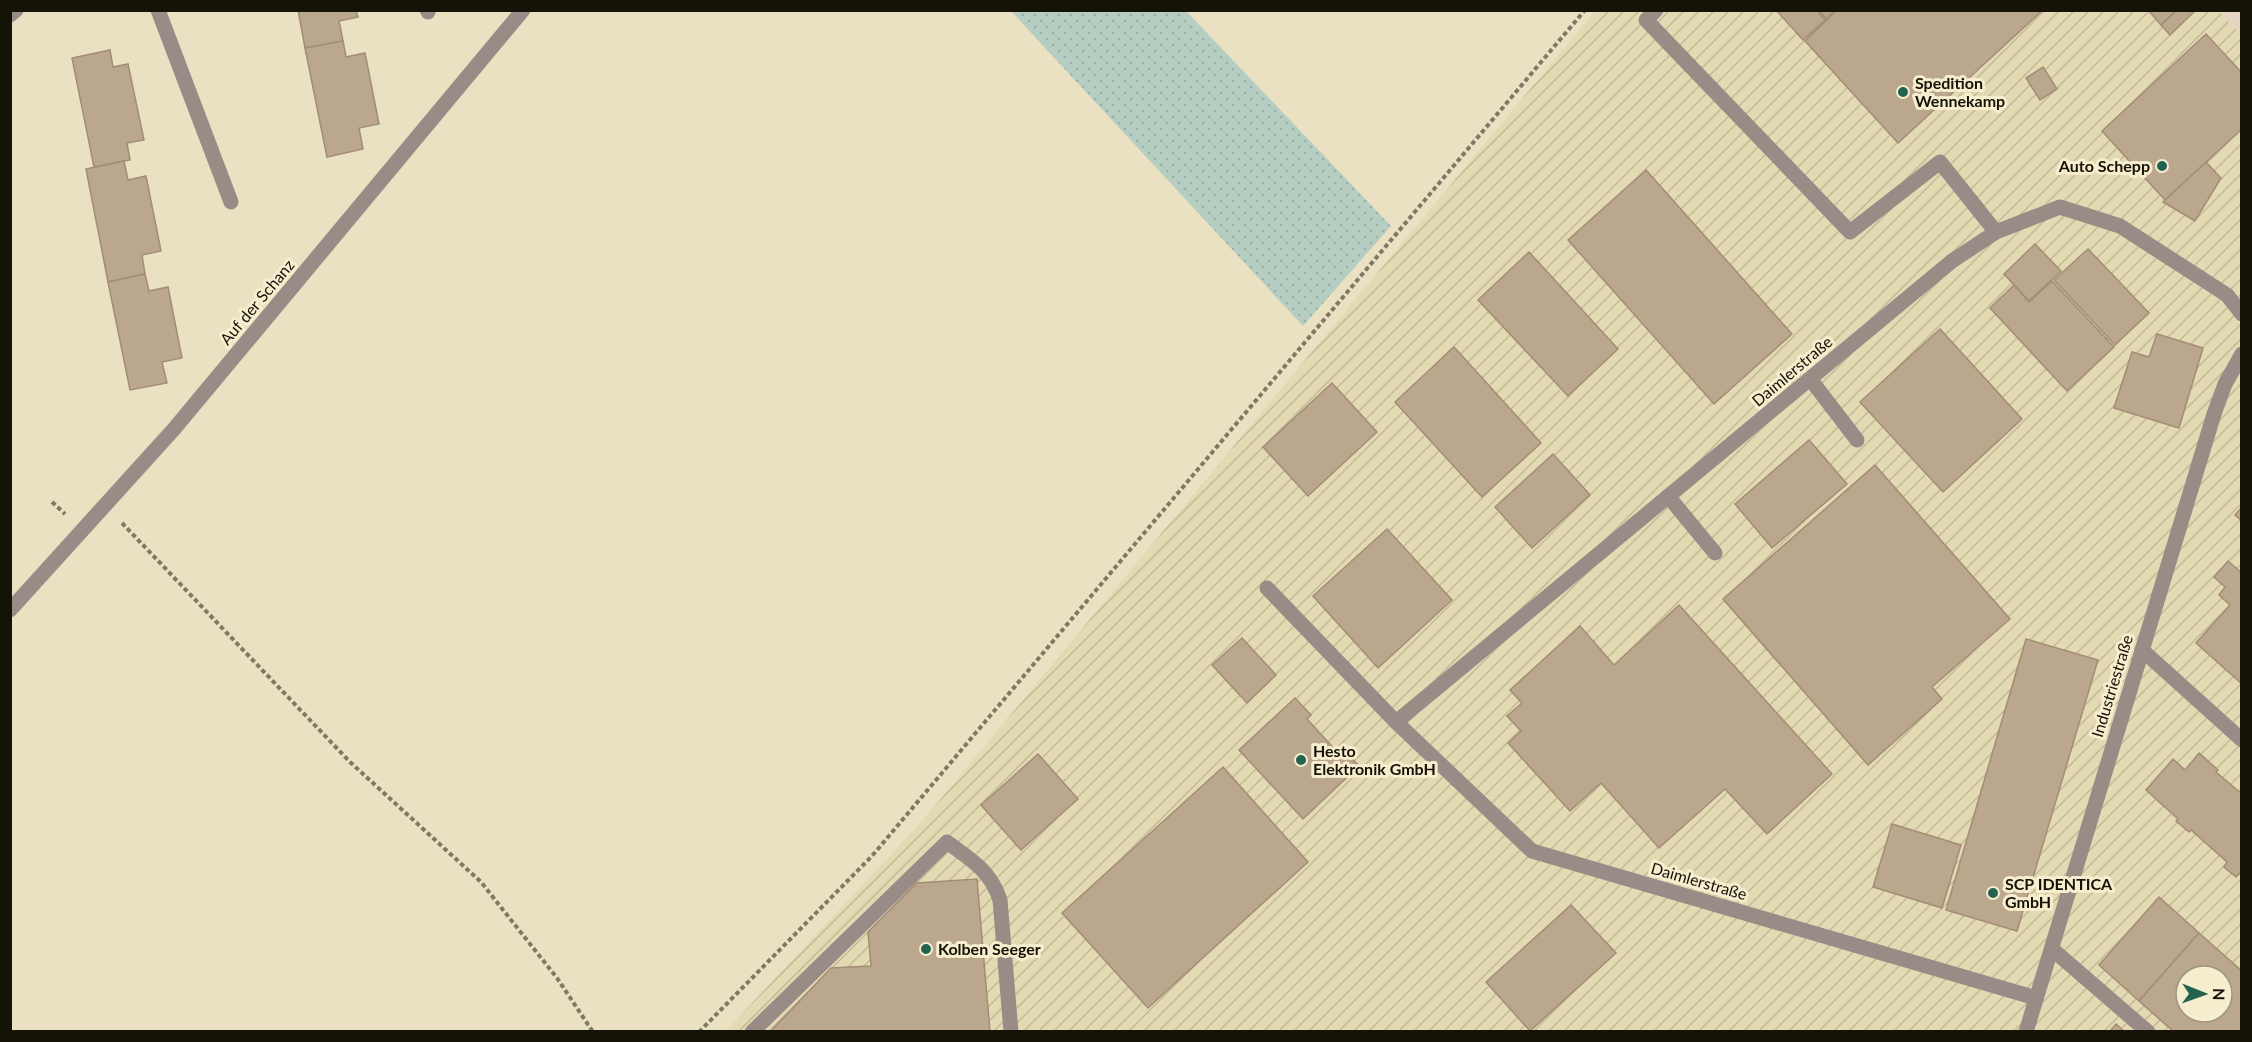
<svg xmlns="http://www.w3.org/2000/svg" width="2252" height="1042" font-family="Lato,sans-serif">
<defs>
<pattern id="industrial-furrows" width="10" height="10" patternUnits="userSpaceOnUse" patternTransform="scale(1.5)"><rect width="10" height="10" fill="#e3d9b2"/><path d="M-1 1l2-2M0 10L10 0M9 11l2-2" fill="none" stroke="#c2b998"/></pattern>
<pattern id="garden-dots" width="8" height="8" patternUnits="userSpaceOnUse" patternTransform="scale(1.5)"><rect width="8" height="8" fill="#b6cec2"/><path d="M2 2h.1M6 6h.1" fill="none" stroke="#9cb0a5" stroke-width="1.8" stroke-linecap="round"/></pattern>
</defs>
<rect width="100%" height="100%" fill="#e9e1c2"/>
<polygon fill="#e5d4c3" points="2218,11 2241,11 2241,35"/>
<path fill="url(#industrial-furrows)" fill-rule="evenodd" d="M2218,10L2241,35V1031L725,1032L924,819L1595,11ZM2186,976H2222V1012H2186Z"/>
<polygon fill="url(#garden-dots)" points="1011,11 1186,11 1391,226 1303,326"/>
<g fill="#bba68e" stroke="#a28d75" stroke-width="1.5" fill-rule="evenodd">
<polygon points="298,10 356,10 358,17 339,21 343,41 305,48"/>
<polygon points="1776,10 1817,10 1825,20 1803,40"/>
<polygon points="1819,10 1835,10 1826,19"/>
<polygon points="1837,10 2043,10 1898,143 1805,41"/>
<polygon points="2148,10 2177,10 2161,25"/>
<polygon points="2177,10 2196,10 2170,35 2161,25"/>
<polygon points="2206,34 2242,73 2242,129 2165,200 2102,131"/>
<polygon points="343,41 346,57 365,53 379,124 359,128 363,149 327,157 305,48"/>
<polygon points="110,50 113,67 128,64 144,140 127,143 130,160 94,167 72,58"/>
<polygon points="2043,67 2057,89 2040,100 2026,78"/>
<polygon points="124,161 128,180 146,176 161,251 142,255 145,274 108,282 86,169"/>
<polygon points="2206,162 2221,178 2195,221 2163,202"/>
<polygon points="1646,170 1792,334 1714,404 1568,240"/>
<polygon points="2035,244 2061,271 2029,301 2004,274"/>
<polygon points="2088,249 2149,313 2115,345 2054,280"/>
<polygon points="1529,252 1618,349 1568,396 1478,300"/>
<polygon points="145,274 149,291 168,287 182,358 162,362 167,383 130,390 108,282"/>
<polygon points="2052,281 2114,347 2067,391 1990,308 2014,285 2029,302"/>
<polygon points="1940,329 2022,419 1943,492 1860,402"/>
<polygon points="2157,334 2203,348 2179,428 2114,408 2132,352 2149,357"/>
<polygon points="1454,347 1541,443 1482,497 1395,402"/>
<polygon points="1332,383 1377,432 1308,496 1263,447"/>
<polygon points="1809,440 1847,484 1772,548 1735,504"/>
<polygon points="1553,454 1590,495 1532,548 1495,507"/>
<polygon points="1875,465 2010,619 1932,687 1942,699 1868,765 1723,599"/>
<polygon points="2242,507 2242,521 2235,515"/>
<polygon points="1387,529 1452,600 1378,668 1313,596"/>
<polygon points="2228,561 2242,573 2242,684 2196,643 2230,605 2219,595 2225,587 2214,577"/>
<polygon points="1679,605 1832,774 1767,834 1725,789 1659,848 1601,783 1570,811 1508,743 1521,731 1507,716 1522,703 1510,690 1580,626 1614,665"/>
<polygon points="1242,638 1276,675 1247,703 1212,665"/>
<polygon points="2026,639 2098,660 2017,931 1946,910"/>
<polygon points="1295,698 1311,715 1307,719 1339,754 1343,749 1359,766 1303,819 1239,750"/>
<polygon points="2199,753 2218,770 2216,772 2242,794 2242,874 2240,873 2236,877 2224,867 2227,862 2191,830 2189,832 2176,821 2178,819 2146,790 2173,759 2185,770"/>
<polygon points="1038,754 1078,799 1021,850 981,805"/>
<polygon points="1223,767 1308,862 1148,1008 1062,913"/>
<polygon points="1892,824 1961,845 1942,908 1873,887"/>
<polygon points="977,879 990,1032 770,1032 831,968 871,966 868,932 917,883"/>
<polygon points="2159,897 2199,933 2139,1001 2099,965"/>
<polygon points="1571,905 1616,953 1530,1031 1486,982"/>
<path d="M2199,933L2242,971V1032H2174L2139,1001ZM2186,976H2222V1012H2186Z"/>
<polygon points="2116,1024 2125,1032 2109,1032"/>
</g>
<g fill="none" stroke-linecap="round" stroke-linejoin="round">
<g stroke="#7e7864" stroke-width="4" stroke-dasharray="4.5 3" stroke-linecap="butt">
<polyline points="52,502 65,514"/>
<polyline points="122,523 350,762 481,882 557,978 593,1032"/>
<polyline points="699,1032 872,856 1585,10"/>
</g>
<g stroke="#998b86" stroke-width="15">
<polyline points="158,10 231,202"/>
<polyline points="427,10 428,12"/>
<polyline points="1656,10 1646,20 1850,232 1940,162 1996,232"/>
<polyline points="10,15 16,10"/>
<polyline points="1811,380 1857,440"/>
<polyline points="1668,496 1715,553"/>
<polyline points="1267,588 1396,722"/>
<polyline points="10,610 174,429 523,10"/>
<polyline points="2142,650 2242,740"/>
<polyline points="2052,949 2148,1032"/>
<polyline points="2036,998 1532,851 1396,722 1952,261 1996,232 2060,207 2120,226 2227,295 2242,314"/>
<path d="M752,1032L947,842C971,860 990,870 1000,900L1011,1032"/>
<polyline points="2026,1032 2214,414 2225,384 2242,354"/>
</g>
</g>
<g fill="#236350" stroke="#f6eecf" stroke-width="2">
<circle cx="1903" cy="92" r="6"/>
<circle cx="2162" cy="166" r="6"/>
<circle cx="1301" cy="760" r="6"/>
<circle cx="1993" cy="893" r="6"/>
<circle cx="926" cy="949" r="6"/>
</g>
<g text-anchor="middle" stroke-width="6" stroke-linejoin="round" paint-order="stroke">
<g font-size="16" font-weight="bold" fill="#151207" stroke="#f6eecf" text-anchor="start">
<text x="1915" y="89">Spedition<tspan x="1915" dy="18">Wennekamp</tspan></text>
<text x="2150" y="172" text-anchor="end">Auto Schepp</text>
<text x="1313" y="757">Hesto<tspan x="1313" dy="18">Elektronik GmbH</tspan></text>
<text x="2005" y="890">SCP IDENTICA<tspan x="2005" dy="18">GmbH</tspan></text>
<text x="938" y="955">Kolben Seeger</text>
</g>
<g font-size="16" fill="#151207" stroke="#f6eecf">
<text transform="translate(257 302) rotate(-50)" y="6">Auf der Schanz</text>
<text transform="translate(1792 371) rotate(-40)" y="6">Daimlerstraße</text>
<text transform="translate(2112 686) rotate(-73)" y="6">Industriestraße</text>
<text transform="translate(1699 881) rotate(16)" y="6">Daimlerstraße</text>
</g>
</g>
<rect width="2252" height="1042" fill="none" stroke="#151207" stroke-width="24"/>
<g transform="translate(2204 994) rotate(91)"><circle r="28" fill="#f6eecf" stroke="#9c967f" stroke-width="1.5"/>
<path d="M0-4.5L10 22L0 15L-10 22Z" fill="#236350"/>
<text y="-9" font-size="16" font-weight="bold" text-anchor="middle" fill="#151207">N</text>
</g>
</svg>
